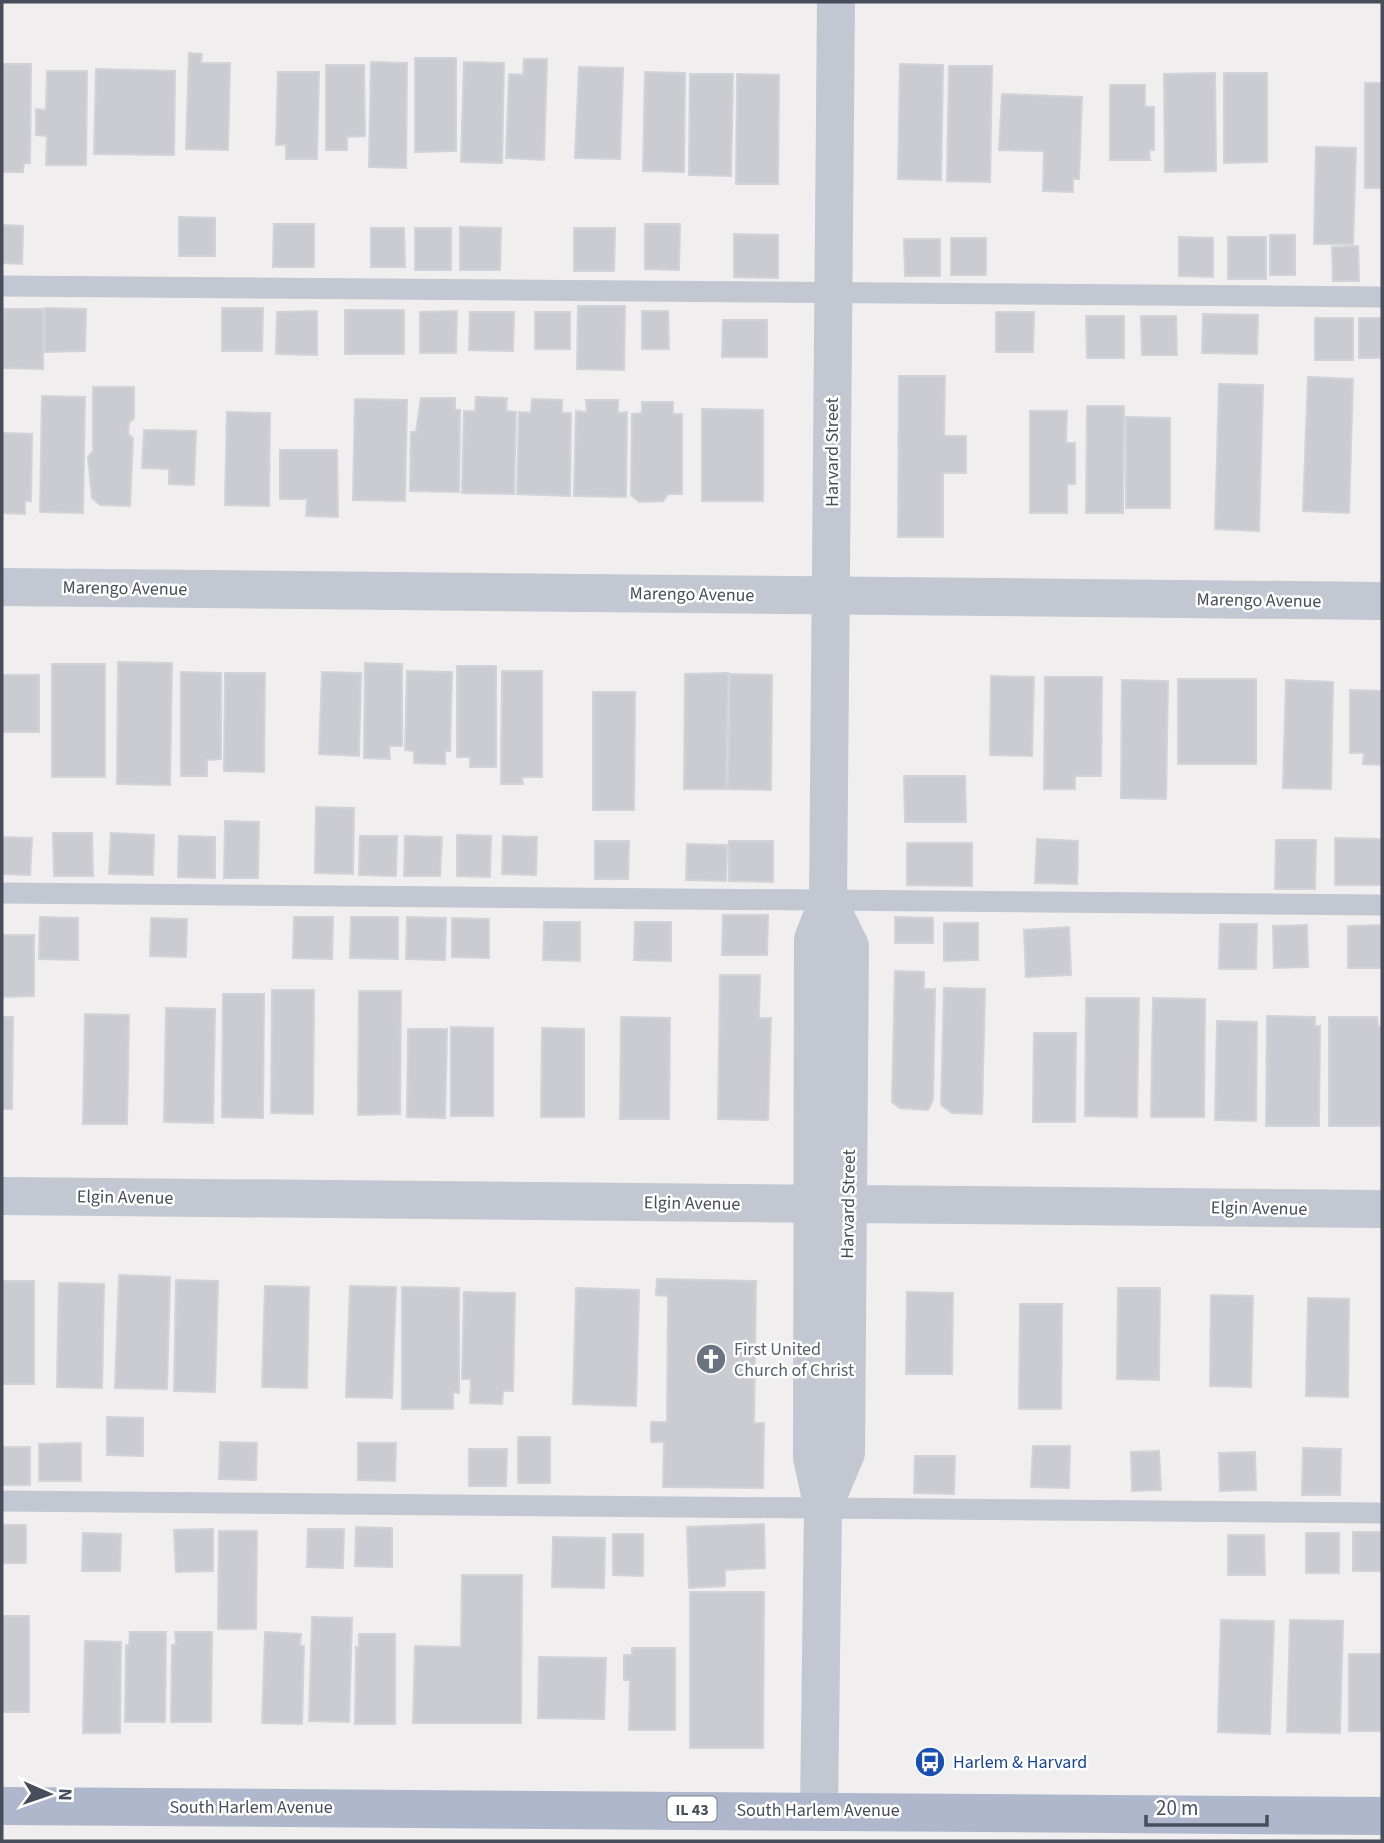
<svg xmlns="http://www.w3.org/2000/svg" width="1384" height="1843" font-family="'Source Sans 3',sans-serif">
<rect width="100%" height="100%" fill="#f0eeee"/>
<g fill="#cbccd2" stroke="#d2d2d9" stroke-width="2">
<polygon points="189,53 202,54 201,63 230,63 228,150 186,149"/>
<polygon points="415,58 456,58 456,151 415,152"/>
<polygon points="524,59 547,59 544,160 506,158 509,74 523,75"/>
<polygon points="371,62 407,63 406,168 369,167"/>
<polygon points="464,62 504,63 502,163 461,162"/>
<polygon points="2,64 31,64 30,163 24,163 23,172 2,172"/>
<polygon points="900,64 943,65 941,180 898,179"/>
<polygon points="326,65 364,65 365,136 347,137 347,150 326,150"/>
<polygon points="949,66 992,66 990,182 947,181"/>
<polygon points="579,67 623,68 620,159 575,158"/>
<polygon points="96,69 175,71 174,155 94,154"/>
<polygon points="47,71 87,71 86,165 46,165 47,136 36,135 36,109 46,110"/>
<polygon points="278,72 319,72 317,159 286,159 286,145 276,145"/>
<polygon points="645,72 685,73 684,172 643,171"/>
<polygon points="1215,73 1216,171 1165,172 1164,74"/>
<polygon points="1224,73 1267,73 1267,162 1224,163"/>
<polygon points="690,74 733,74 731,176 689,175"/>
<polygon points="737,74 779,75 778,184 736,184"/>
<rect x="1365" y="83" width="17" height="105"/>
<polygon points="1110,85 1145,85 1145,107 1154,107 1154,150 1149,150 1150,160 1110,160"/>
<polygon points="1002,94 1082,97 1079,179 1073,179 1073,192 1043,191 1044,151 999,150"/>
<polygon points="1316,147 1356,148 1353,244 1314,244"/>
<polygon points="179,217 215,218 215,256 179,256"/>
<polygon points="274,224 314,224 314,267 273,267"/>
<polygon points="645,224 680,224 679,270 645,269"/>
<polygon points="2,225 23,226 22,264 2,263"/>
<polygon points="460,227 501,228 500,270 460,270"/>
<polygon points="371,228 404,228 405,267 371,267"/>
<rect x="415" y="228" width="36" height="42"/>
<polygon points="574,228 615,228 614,271 574,271"/>
<polygon points="734,234 778,235 778,278 734,277"/>
<rect x="1270" y="235" width="25" height="40"/>
<polygon points="1179,237 1213,238 1213,277 1179,276"/>
<rect x="1228" y="237" width="38" height="42"/>
<rect x="951" y="238" width="35" height="37"/>
<polygon points="904,239 940,239 940,276 905,276"/>
<polygon points="1358,246 1359,281 1333,281 1332,247"/>
<polygon points="578,306 625,306 624,370 577,369"/>
<polygon points="45,308 86,309 85,351 45,352"/>
<polygon points="222,308 263,308 262,351 222,351"/>
<polygon points="4,309 43,309 43,369 3,368"/>
<rect x="345" y="310" width="59" height="44"/>
<polygon points="317,311 317,355 276,354 277,312"/>
<polygon points="457,311 456,353 420,353 420,312"/>
<polygon points="642,311 668,311 669,349 642,349"/>
<polygon points="470,312 514,312 513,351 469,350"/>
<rect x="535" y="312" width="35" height="37"/>
<polygon points="996,312 1034,312 1033,352 996,352"/>
<polygon points="1203,314 1258,315 1257,354 1202,353"/>
<polygon points="1086,316 1124,316 1124,358 1087,358"/>
<polygon points="1141,316 1176,316 1177,355 1142,355"/>
<rect x="1315" y="318" width="38" height="42"/>
<rect x="1359" y="318" width="23" height="40"/>
<polygon points="723,320 767,320 767,357 722,357"/>
<polygon points="899,376 945,376 944,436 966,436 966,473 943,473 943,537 898,537"/>
<polygon points="1308,377 1353,379 1349,513 1303,511"/>
<polygon points="1219,384 1263,385 1259,531 1215,529"/>
<polygon points="93,387 134,387 134,418 129,423 128,434 133,438 130,506 100,505 92,498 88,457 93,451"/>
<polygon points="42,396 85,397 83,513 40,512"/>
<polygon points="476,397 507,398 506,411 516,412 514,494 462,493 464,411 475,411"/>
<polygon points="421,398 455,398 455,410 460,410 459,492 410,491 411,432 416,432"/>
<polygon points="355,399 407,400 405,501 353,500"/>
<polygon points="532,399 562,400 562,413 571,413 570,496 517,494 519,412 531,413"/>
<polygon points="586,400 618,400 618,413 627,412 626,497 574,496 576,411 587,412"/>
<polygon points="642,402 673,402 673,414 682,414 682,494 668,494 663,501 639,502 631,495 632,414 642,413"/>
<polygon points="1087,406 1124,406 1123,513 1086,513"/>
<polygon points="702,409 763,410 763,501 702,501"/>
<polygon points="1030,411 1067,411 1066,443 1075,443 1075,484 1067,484 1067,513 1030,513"/>
<polygon points="227,412 270,413 269,506 225,505"/>
<polygon points="1126,417 1170,418 1170,508 1126,508"/>
<polygon points="144,430 196,431 194,485 169,484 169,469 142,468"/>
<polygon points="2,433 32,434 31,501 25,501 25,514 2,513"/>
<polygon points="280,450 337,450 338,517 306,516 307,499 280,499"/>
<polygon points="118,662 172,663 170,785 117,784"/>
<polygon points="365,663 402,664 402,746 389,746 390,759 364,758"/>
<rect x="52" y="664" width="53" height="113"/>
<polygon points="457,666 496,666 496,767 470,767 470,757 457,757"/>
<polygon points="407,671 452,672 450,751 445,751 445,764 414,763 414,751 405,750"/>
<polygon points="502,671 542,671 542,777 522,777 523,784 501,784"/>
<polygon points="181,672 221,673 221,759 207,760 207,776 181,776"/>
<polygon points="322,672 361,673 359,756 319,754"/>
<polygon points="225,673 265,673 264,772 224,771"/>
<polygon points="728,673 726,789 684,789 685,674"/>
<polygon points="730,674 772,675 771,790 728,789"/>
<rect x="2" y="675" width="37" height="57"/>
<polygon points="991,676 1034,677 1032,756 990,755"/>
<polygon points="1045,677 1102,677 1101,776 1075,776 1075,789 1044,789"/>
<rect x="1178" y="679" width="78" height="85"/>
<polygon points="1122,680 1168,681 1166,799 1121,798"/>
<polygon points="1286,680 1333,682 1331,789 1283,788"/>
<polygon points="1350,690 1382,691 1382,765 1363,764 1364,753 1350,753"/>
<polygon points="593,692 635,692 634,810 593,810"/>
<polygon points="904,776 965,776 966,822 905,822"/>
<polygon points="316,807 354,808 353,874 315,873"/>
<polygon points="225,821 259,822 258,878 224,878"/>
<polygon points="53,833 92,833 93,876 54,876"/>
<polygon points="111,833 154,835 153,875 109,874"/>
<polygon points="457,835 491,836 490,877 457,876"/>
<polygon points="179,836 215,837 215,878 178,877"/>
<polygon points="360,836 397,836 396,876 359,875"/>
<polygon points="405,836 442,837 440,876 404,876"/>
<polygon points="503,836 537,837 536,875 502,874"/>
<polygon points="2,837 32,838 30,875 2,874"/>
<polygon points="1335,838 1382,839 1382,885 1335,885"/>
<polygon points="1037,839 1078,841 1077,884 1035,883"/>
<polygon points="1276,840 1316,840 1315,889 1275,889"/>
<polygon points="595,841 629,841 628,879 595,879"/>
<polygon points="729,841 773,841 773,882 729,881"/>
<polygon points="907,843 972,843 972,886 907,885"/>
<polygon points="687,844 727,845 726,881 686,880"/>
<polygon points="723,915 768,915 767,955 722,955"/>
<polygon points="40,917 78,918 78,960 39,959"/>
<polygon points="294,917 333,917 332,959 293,958"/>
<polygon points="351,917 398,917 398,959 350,958"/>
<polygon points="407,917 446,918 445,960 406,959"/>
<polygon points="895,917 933,918 933,943 895,943"/>
<polygon points="151,918 187,919 186,957 150,956"/>
<polygon points="452,918 489,919 489,958 452,957"/>
<polygon points="544,922 580,922 580,961 543,960"/>
<polygon points="635,922 671,922 671,961 634,960"/>
<polygon points="944,923 978,923 978,960 944,961"/>
<polygon points="1220,924 1257,924 1256,969 1219,969"/>
<polygon points="1307,925 1308,967 1274,968 1273,926"/>
<polygon points="1382,925 1382,968 1348,968 1348,926"/>
<polygon points="1069,927 1071,975 1026,977 1024,930"/>
<polygon points="2,935 34,935 34,996 2,997"/>
<polygon points="895,971 924,972 924,989 935,989 933,1100 928,1110 900,1108 892,1102"/>
<polygon points="720,975 760,975 759,1018 771,1018 768,1120 718,1119"/>
<polygon points="944,988 985,989 982,1114 952,1113 941,1105"/>
<polygon points="272,990 314,990 313,1114 271,1113"/>
<polygon points="359,991 401,991 400,1114 358,1115"/>
<polygon points="223,994 264,994 263,1118 222,1117"/>
<polygon points="1086,998 1139,998 1137,1117 1085,1116"/>
<polygon points="1153,998 1205,999 1204,1117 1151,1117"/>
<polygon points="166,1008 215,1009 213,1123 164,1122"/>
<polygon points="85,1014 129,1015 127,1124 83,1124"/>
<polygon points="1267,1016 1315,1017 1315,1026 1320,1026 1319,1126 1266,1126"/>
<polygon points="2,1017 13,1017 12,1109 2,1109"/>
<polygon points="621,1017 670,1018 669,1119 620,1119"/>
<polygon points="1329,1017 1377,1017 1378,1026 1382,1027 1382,1126 1329,1126"/>
<polygon points="1217,1021 1257,1022 1256,1121 1215,1120"/>
<polygon points="451,1027 493,1028 493,1116 451,1116"/>
<polygon points="542,1028 584,1029 584,1117 541,1117"/>
<polygon points="408,1029 447,1029 445,1118 407,1117"/>
<polygon points="1034,1033 1076,1033 1075,1122 1033,1122"/>
<polygon points="119,1275 170,1277 167,1389 115,1388"/>
<polygon points="657,1279 756,1281 754,1423 764,1423 763,1488 663,1487 664,1442 651,1442 651,1422 667,1422 668,1296 656,1295"/>
<polygon points="176,1280 218,1281 215,1392 174,1391"/>
<rect x="2" y="1281" width="32" height="103"/>
<polygon points="59,1283 104,1284 102,1388 57,1387"/>
<polygon points="265,1286 309,1287 307,1388 262,1387"/>
<polygon points="350,1286 396,1287 392,1398 346,1397"/>
<polygon points="402,1287 459,1288 459,1393 453,1392 453,1409 402,1409"/>
<polygon points="576,1288 639,1290 636,1406 573,1404"/>
<polygon points="1118,1288 1160,1288 1159,1380 1117,1379"/>
<polygon points="464,1292 515,1293 513,1391 503,1391 502,1404 470,1403 471,1379 462,1379"/>
<polygon points="907,1292 953,1293 952,1374 906,1374"/>
<polygon points="1211,1295 1253,1296 1251,1387 1210,1386"/>
<polygon points="1308,1298 1349,1299 1348,1397 1306,1396"/>
<polygon points="1020,1304 1062,1304 1061,1409 1019,1409"/>
<polygon points="107,1417 143,1418 143,1456 107,1455"/>
<rect x="518" y="1437" width="32" height="46"/>
<polygon points="220,1442 257,1443 256,1480 219,1479"/>
<polygon points="81,1443 81,1481 39,1481 39,1444"/>
<polygon points="358,1443 396,1443 395,1481 358,1480"/>
<polygon points="1033,1446 1070,1446 1069,1488 1031,1487"/>
<rect x="2" y="1447" width="28" height="38"/>
<polygon points="1303,1448 1341,1449 1340,1495 1302,1495"/>
<polygon points="469,1449 507,1449 506,1486 469,1486"/>
<polygon points="1159,1451 1161,1490 1132,1491 1131,1452"/>
<polygon points="1255,1452 1256,1490 1220,1491 1219,1453"/>
<polygon points="915,1456 955,1456 954,1494 914,1493"/>
<polygon points="764,1524 765,1568 725,1570 725,1586 689,1588 687,1527"/>
<rect x="2" y="1525" width="24" height="38"/>
<polygon points="356,1527 392,1528 392,1567 355,1566"/>
<polygon points="213,1529 213,1571 176,1572 174,1530"/>
<polygon points="308,1529 344,1529 343,1568 307,1567"/>
<polygon points="219,1531 257,1531 256,1629 218,1629"/>
<rect x="1353" y="1532" width="29" height="39"/>
<polygon points="83,1533 121,1534 120,1571 82,1571"/>
<rect x="1306" y="1533" width="33" height="40"/>
<polygon points="613,1534 643,1534 643,1576 613,1575"/>
<polygon points="1228,1535 1264,1535 1265,1575 1228,1575"/>
<polygon points="553,1537 605,1538 604,1588 552,1587"/>
<polygon points="462,1575 522,1575 521,1723 413,1723 415,1646 461,1647"/>
<polygon points="690,1592 764,1592 763,1748 690,1748"/>
<rect x="2" y="1616" width="27" height="96"/>
<polygon points="312,1617 352,1618 349,1722 309,1721"/>
<polygon points="1221,1620 1274,1621 1270,1734 1218,1732"/>
<polygon points="1290,1620 1343,1621 1340,1733 1287,1732"/>
<polygon points="130,1632 166,1632 165,1722 125,1722 126,1645 129,1646"/>
<polygon points="175,1632 212,1632 211,1722 171,1722 172,1645 176,1645"/>
<polygon points="265,1632 301,1634 300,1646 304,1646 302,1724 262,1723"/>
<polygon points="359,1634 395,1634 395,1724 355,1724 356,1647 359,1648"/>
<polygon points="85,1641 121,1642 120,1733 83,1733"/>
<polygon points="632,1648 675,1648 675,1730 629,1730 630,1680 624,1680 624,1655 632,1655"/>
<rect x="1349" y="1654" width="33" height="77"/>
<polygon points="539,1657 606,1658 604,1719 538,1718"/>
</g>
<g fill="none" stroke-linecap="round" stroke-linejoin="round">
<g stroke="#c2c7d2" stroke-width="21">
<polyline points="2,286 1382,297"/>
<polyline points="2,893 1382,905"/>
<polyline points="2,1501 1382,1513"/>
</g>
<g stroke="#c2c7d2" stroke-width="38">
<polyline points="2,587 1382,601"/>
<polyline points="2,1196 1382,1209"/>
<polyline points="823,1508 846,1453 850,946 828,901"/>
<polyline points="819,1810 823,1508 812,1458 813,939 828,901 836,2"/>
</g>
<polyline stroke="#aeb7cb" stroke-width="38" points="2,1806 1382,1816"/>
</g>
<defs>
<g id="church-disc" transform="scale(1.575)"><circle r="9.5" fill="#6b7280" stroke="#fff"/><path d="M-1.2-6h2.4v3.5h3.3v2.4h-3.3V6h-2.4V-.1h-3.3v-2.4h3.3Z" fill="#fff"/></g>
<g id="bus-disc" transform="scale(1.575)"><circle r="9.5" fill="#1a4fb4" stroke="#fff"/><path d="M-5-6H5V4H4V6H2V4H-2V6H-4V4H-5ZM-3.5-4V0h7V-4ZM-3.5 1.2v1.5H-2V1.2ZM2 1.2v1.5H3.5V1.2Z" fill="#fff"/></g>
</defs>
<g fill-rule="evenodd">
<use href="#church-disc" x="711" y="1359"/>
<use href="#bus-disc" x="930" y="1762"/>
</g>
<g text-anchor="middle" stroke-width="5" stroke-linejoin="round" paint-order="stroke">
<rect fill="#fff" stroke="#7e828c" stroke-width="2" x="667.5" y="1796.5" width="49" height="25" rx="5"/>
<g font-size="16" font-weight="bold" fill="#474d5a">
<text x="692" y="1815">IL 43</text>
</g>
<g font-size="18" fill="#474d5a" stroke="#fff">
<text transform="translate(832 452) rotate(-90)" y="6">Harvard Street</text>
<text transform="translate(125 588) rotate(1)" y="6">Marengo Avenue</text>
<text transform="translate(692 594) rotate(1)" y="6">Marengo Avenue</text>
<text transform="translate(1259 600) rotate(1)" y="6">Marengo Avenue</text>
<text transform="translate(125 1197) rotate(1)" y="6">Elgin Avenue</text>
<text transform="translate(692 1203) rotate(1)" y="6">Elgin Avenue</text>
<text transform="translate(848 1204) rotate(-89)" y="6">Harvard Street</text>
<text transform="translate(1259 1208) rotate(1)" y="6">Elgin Avenue</text>
<text x="251" y="1813">South Harlem Avenue</text>
<text x="818" y="1816">South Harlem Avenue</text>
</g>
<g font-size="18" fill="#5b616d" stroke="#fff" text-anchor="start">
<text x="734" y="1355">First United<tspan x="734" dy="21">Church of Christ</tspan></text>
</g>
<g font-size="18" fill="#164399" stroke="#fff" text-anchor="start">
<text x="953" y="1768">Harlem &amp; Harvard</text>
</g>
</g>
<rect width="1384" height="1843" fill="none" stroke="#474d5a" stroke-width="7"/>
<g transform="translate(49 1794) rotate(92)" stroke="#ffffff" stroke-width="5" paint-order="stroke">
<path d="M0-5L12 26L0 18L-12 26Z" fill="#474d5a"/>
<text y="-10" font-size="19" font-weight="bold" text-anchor="middle" fill="#474d5a">N</text>
</g>
<path d="M1146 1815v10h121v-10" fill="none" stroke="#474d5a" stroke-width="3.5"/>
<text x="1156" y="1815" font-size="21" fill="#474d5a" stroke="#ffffff" stroke-width="5" paint-order="stroke">20 m</text>
</svg>
